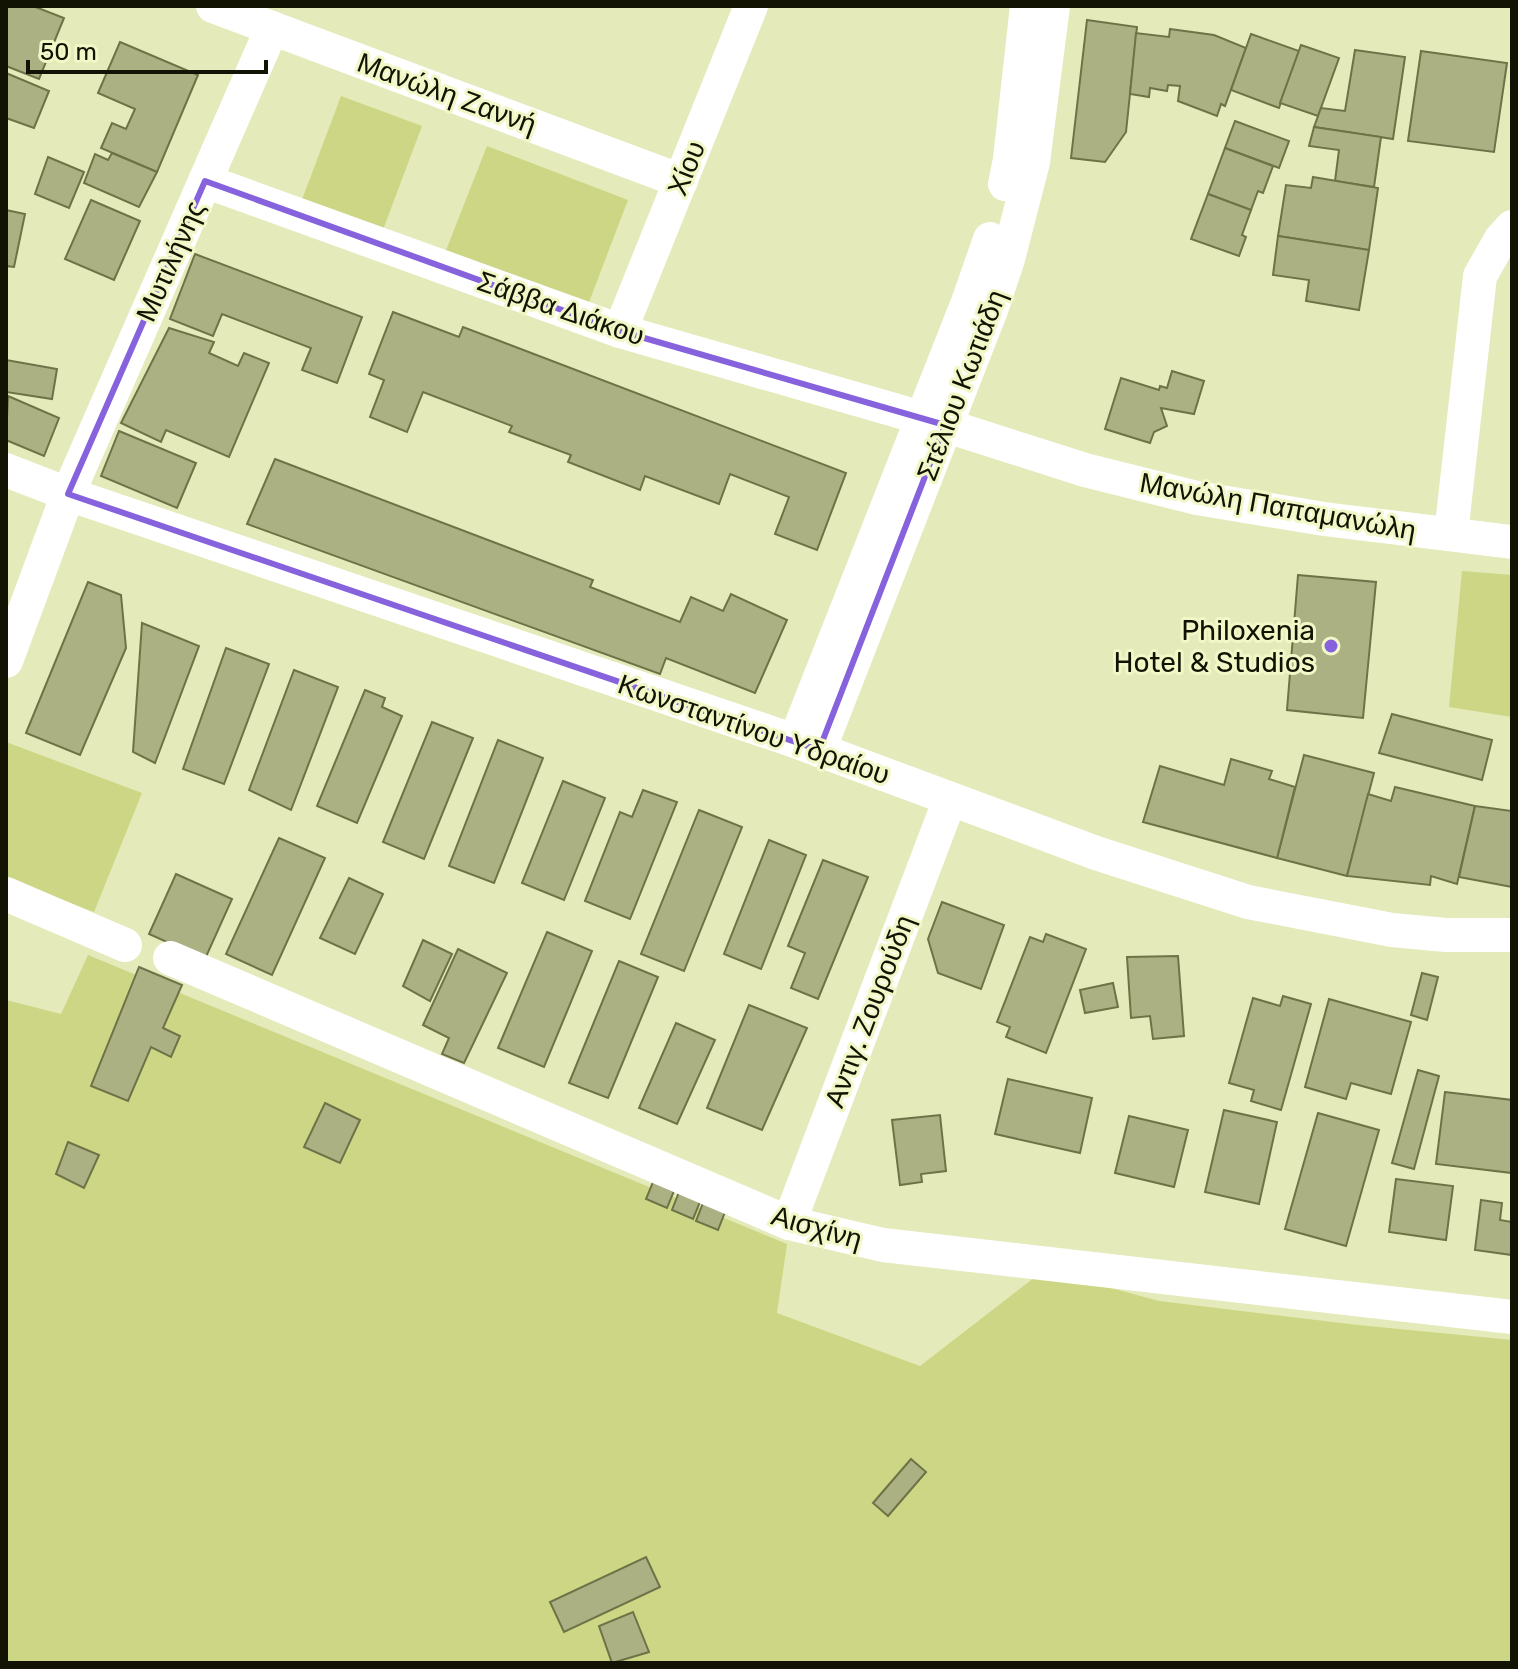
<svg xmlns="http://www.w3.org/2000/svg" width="1518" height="1669" font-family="Rubik,sans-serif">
<rect width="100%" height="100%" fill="#e4eab9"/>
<g fill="#cdd685">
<polygon points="341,96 422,126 381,235 300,205"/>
<polygon points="487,146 628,200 583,318 441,263"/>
<polygon points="1462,571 1512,575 1512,717 1449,707"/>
<polygon points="6,742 142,793 94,912 6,878"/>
<polygon points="88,955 787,1244 777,1313 920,1366 1044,1270 1159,1301 1358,1325 1512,1340 1512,1663 6,1663 6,1000 61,1014"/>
</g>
<g fill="#acb183" stroke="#6e7347" stroke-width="2">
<polygon points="6,6 33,6 64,18 39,79 6,66"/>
<polygon points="1087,20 1137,27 1126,132 1105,162 1071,158"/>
<polygon points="1170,29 1214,35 1246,48 1225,106 1221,104 1217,116 1178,101 1180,86 1168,85 1167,91 1150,88 1149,97 1130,94 1136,33 1169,37"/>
<polygon points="1251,34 1299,51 1279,108 1231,90"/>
<polygon points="120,42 198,75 157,172 101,148 112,123 126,129 135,109 98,93"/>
<polygon points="1301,45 1339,58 1318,116 1280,103"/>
<polygon points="1355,50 1405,57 1393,139 1314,127 1321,108 1345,111"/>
<polygon points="1421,51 1507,63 1494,152 1408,141"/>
<polygon points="6,73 49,91 34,128 6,118"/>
<polygon points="1235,121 1289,141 1279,168 1225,148"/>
<polygon points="1314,127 1381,137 1374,187 1335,181 1339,150 1309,146"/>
<polygon points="1225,148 1273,166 1263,193 1258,191 1251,210 1208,194"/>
<polygon points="112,153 157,172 139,207 84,183 95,154 108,160"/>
<polygon points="48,157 84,172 69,208 35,194"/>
<polygon points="1313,177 1378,188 1369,250 1278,236 1286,185 1311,188"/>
<polygon points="1208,194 1251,210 1242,235 1246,237 1239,256 1191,239"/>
<polygon points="91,200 140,221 114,280 65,259"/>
<polygon points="6,210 25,214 14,267 6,266"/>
<polygon points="1278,236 1369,250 1359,310 1306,301 1309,280 1273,275"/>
<polygon points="195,254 362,317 337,383 302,370 311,348 222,314 213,336 170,319"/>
<polygon points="393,312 459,337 463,327 846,473 817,550 775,534 789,497 730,474 719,504 645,476 640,490 568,462 571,455 509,432 512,426 423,392 407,432 370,417 384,380 369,374"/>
<polygon points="169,328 214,342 209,353 238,366 244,353 269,363 229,457 166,430 161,442 121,423"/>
<polygon points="6,360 57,369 52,399 6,392"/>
<polygon points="1172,371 1204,381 1194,414 1161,408 1167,426 1154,432 1150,443 1105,429 1121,378 1159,390 1160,386 1167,388"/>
<polygon points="8,396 59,418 44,456 6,440"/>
<polygon points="119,431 196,463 177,508 101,476"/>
<polygon points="275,459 593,580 590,587 680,622 691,597 723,611 731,594 787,620 755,693 666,658 660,674 247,524"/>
<polygon points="1298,575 1376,582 1363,718 1287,710"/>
<polygon points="88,582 121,595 126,648 80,755 26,733"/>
<polygon points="142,623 199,646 155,763 133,752"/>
<polygon points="226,648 269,664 224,784 183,769"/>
<polygon points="294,670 338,687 291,810 249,790"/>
<polygon points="365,690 385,698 382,707 402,716 357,823 317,806"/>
<polygon points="1392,714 1492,740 1482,780 1379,753"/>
<polygon points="432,722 473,738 424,859 383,842"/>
<polygon points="498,740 543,758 494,883 449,866"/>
<polygon points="1304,755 1374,773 1347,876 1277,858"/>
<polygon points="1231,759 1272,771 1269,779 1295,787 1277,858 1143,822 1160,766 1224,785"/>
<polygon points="563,781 605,798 564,900 522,883"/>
<polygon points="1395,787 1475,806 1457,884 1431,876 1430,885 1347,876 1368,794 1391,801"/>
<polygon points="643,790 677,802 630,919 585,901 620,812 632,817"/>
<polygon points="1475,806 1512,811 1512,887 1459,877"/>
<polygon points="699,810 742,827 684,971 641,954"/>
<polygon points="279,838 325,858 272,975 226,954"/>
<polygon points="769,840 806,855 761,969 724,954"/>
<polygon points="823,860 868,877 818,999 791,988 805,953 788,946"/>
<polygon points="176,874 232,899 205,959 149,934"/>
<polygon points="349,878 383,894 355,954 320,938"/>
<polygon points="942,902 1004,925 981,989 938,973 928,939"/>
<polygon points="547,932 592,951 544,1067 498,1048"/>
<polygon points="1046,934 1086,949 1046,1053 1006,1037 1010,1027 997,1022 1030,937 1043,942"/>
<polygon points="423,940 452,954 430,1001 403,986"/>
<polygon points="458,949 507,973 464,1063 442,1054 449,1038 423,1025"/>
<polygon points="1178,956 1184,1036 1153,1039 1150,1016 1131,1018 1127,957"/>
<polygon points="619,961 658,977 608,1098 569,1083"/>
<polygon points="139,967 182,985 163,1028 180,1036 171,1057 151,1047 128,1101 91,1086"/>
<polygon points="1422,973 1438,977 1427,1020 1411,1015"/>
<polygon points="1113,983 1118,1007 1085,1013 1080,990"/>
<polygon points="1283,996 1311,1004 1281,1110 1251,1101 1254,1090 1229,1083 1253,998 1280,1006"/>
<polygon points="1329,999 1411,1022 1391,1094 1351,1083 1346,1099 1305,1087"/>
<polygon points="749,1005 807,1028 762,1130 707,1108"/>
<polygon points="676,1023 715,1040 677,1124 639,1108"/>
<polygon points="1418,1070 1439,1076 1414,1169 1392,1163"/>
<polygon points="1008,1079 1092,1098 1080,1153 995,1134"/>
<polygon points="1445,1092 1512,1100 1512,1173 1436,1164"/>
<polygon points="325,1103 360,1120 340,1163 304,1147"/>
<polygon points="1224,1110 1277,1122 1259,1204 1205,1192"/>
<polygon points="1318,1113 1379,1130 1346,1246 1285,1229"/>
<polygon points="940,1115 946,1171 921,1174 922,1182 900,1185 892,1120"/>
<polygon points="1129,1116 1188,1130 1174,1187 1115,1173"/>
<polygon points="68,1142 99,1155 84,1188 56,1174"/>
<polygon points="1396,1179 1453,1186 1446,1240 1389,1232"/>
<polygon points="653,1182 674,1191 667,1208 646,1199"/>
<polygon points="679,1192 700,1202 693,1219 672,1210"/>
<polygon points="1481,1200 1502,1203 1500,1220 1512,1222 1512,1255 1475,1250"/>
<polygon points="703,1203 725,1212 718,1230 696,1221"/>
<polygon points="911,1459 926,1472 888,1516 873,1503"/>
<polygon points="646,1557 660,1587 564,1632 550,1602"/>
<polygon points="633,1612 649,1652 612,1663 599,1626"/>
</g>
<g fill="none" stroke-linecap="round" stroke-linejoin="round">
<g stroke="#fff" stroke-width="34">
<polyline points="213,6 681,181"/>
<polyline points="205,181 620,331 922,418 1085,470 1197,498 1324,519 1512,542"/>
<polyline points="1005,184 1010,159 1027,6"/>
<polyline points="620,331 751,6"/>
<polyline points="6,470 68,494 795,741 1096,853 1248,902 1392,930 1446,935 1512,935"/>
<polyline points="1451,534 1480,276 1501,239 1512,227"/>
<polyline points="6,661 68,494 272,28"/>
<polyline points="795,741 968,302 990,239"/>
<polyline points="819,750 991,310 1008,259 1033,162 1053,6"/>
<polyline points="6,894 125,945"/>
<polyline points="170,958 789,1223 883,1245 1512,1317"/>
<polyline points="789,1223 950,799"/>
</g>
</g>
<path fill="none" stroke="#8662dd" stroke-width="6" stroke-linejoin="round" d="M205,181L620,331L945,425L819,750L68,494Z"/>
<circle fill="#8662dd" stroke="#f1f7c6" stroke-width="3" cx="1331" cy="646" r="8"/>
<g text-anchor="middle" stroke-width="6" stroke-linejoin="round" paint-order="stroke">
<g font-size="28" fill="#121303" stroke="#f1f7c6">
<text transform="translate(447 93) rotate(20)" y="10">Μανώλη Ζαννή</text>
<text transform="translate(686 168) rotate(-68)" y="10">Χίου</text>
<text transform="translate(170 261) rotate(-66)" y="10">Μυτιλήνης</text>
<text transform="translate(561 308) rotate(19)" y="10">Σάββα Διάκου</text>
<text transform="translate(961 385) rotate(-69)" y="10">Στέλιου Κωτιάδη</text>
<text transform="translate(1278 506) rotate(10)" y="10">Μανώλη Παπαμανώλη</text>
<text transform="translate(754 729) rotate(19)" y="10">Κωνσταντίνου Υδραίου</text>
<text transform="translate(869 1011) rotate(-69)" y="10">Αντιγ. Ζουρούδη</text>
<text transform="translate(817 1227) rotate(16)" y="10">Αισχίνη</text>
</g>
<g font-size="28" fill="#121303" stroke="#f1f7c6" text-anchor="end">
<text x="1315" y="640">Philoxenia<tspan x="1315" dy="32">Hotel &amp; Studios</tspan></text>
</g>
</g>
<rect width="1518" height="1669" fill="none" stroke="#121303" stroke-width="16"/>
<path d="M28 60v12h238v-12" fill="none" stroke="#121303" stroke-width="4"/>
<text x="40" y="60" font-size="24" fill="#121303" stroke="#f1f7c6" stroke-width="6" paint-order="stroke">50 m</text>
</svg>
